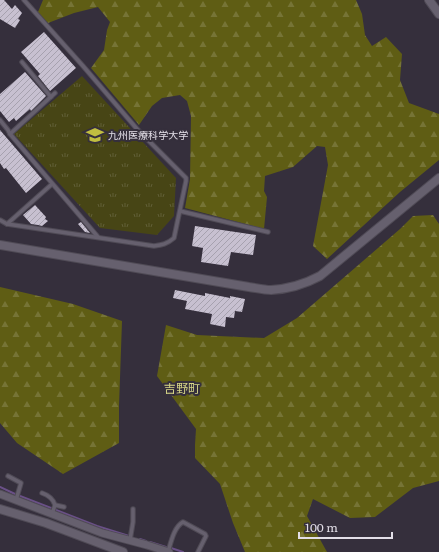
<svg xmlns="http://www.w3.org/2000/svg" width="439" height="552" font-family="Literata,'Noto Sans JP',serif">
<defs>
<pattern id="forest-firs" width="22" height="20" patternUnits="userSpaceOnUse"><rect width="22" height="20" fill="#5f5d14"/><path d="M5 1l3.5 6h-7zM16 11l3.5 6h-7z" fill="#767436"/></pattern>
<pattern id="park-tufts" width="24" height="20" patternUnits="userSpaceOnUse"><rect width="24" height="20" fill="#474515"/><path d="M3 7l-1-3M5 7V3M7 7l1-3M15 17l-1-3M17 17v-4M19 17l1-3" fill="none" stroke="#615f37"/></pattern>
<pattern id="building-hatch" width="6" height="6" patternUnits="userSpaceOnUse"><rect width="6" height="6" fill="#c7c0d0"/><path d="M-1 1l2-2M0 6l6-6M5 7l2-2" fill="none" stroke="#a6a1ae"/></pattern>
</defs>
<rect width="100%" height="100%" fill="#352f3c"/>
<g fill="url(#forest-firs)">
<polygon points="43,0 356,0 362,14 365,35 372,46 386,37 402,54 400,80 409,103 439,114 439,160 400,192 327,259 313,246 328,165 325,147 317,146 293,167 265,176 264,191 267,197 264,229 185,208 190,179 191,116 187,101 180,95 162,98 152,106 139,125 91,68 104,50 107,30 110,22 98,7 74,13 48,23 38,12"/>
<polygon points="433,215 439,224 439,481 413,488 375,517 350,518 313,499 307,516 327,552 245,552 233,523 220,484 195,458 195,445 196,429 157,376 166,325 197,335 264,338 297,318 400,229 413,216"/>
<polygon points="0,287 73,304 122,321 119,406 119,443 63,474 17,443 0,423"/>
</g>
<polygon fill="url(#park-tufts)" points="82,76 176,178 174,216 157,235 100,228 14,134"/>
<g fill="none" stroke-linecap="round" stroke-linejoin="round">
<g stroke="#6a5087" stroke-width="2">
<polyline points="0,487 15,494"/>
<polyline points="20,496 51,508"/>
<polyline points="56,510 97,526 129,536"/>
<polyline points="140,539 146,541"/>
<polyline points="150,542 166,547"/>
<polyline points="171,548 183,552"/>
</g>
</g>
<g fill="url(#building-hatch)">
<polygon points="0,0 4,0 12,9 15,5 22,13 18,19 20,20 15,28 0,19"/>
<polygon points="44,32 76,68 50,91 38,76 40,74 21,52"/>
<polygon points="25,72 46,96 31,111 30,109 16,121 14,118 9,122 0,111 0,94"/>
<polygon points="0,130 42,179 26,193 6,168 4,169 0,163"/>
<polygon points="35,205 46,217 45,219 48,221 42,226 38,225 31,224 23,215"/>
<polygon points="81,222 90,233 85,232 78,224"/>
<polygon points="195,226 256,235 253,255 231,252 228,266 201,262 203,248 192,246"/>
<polygon points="175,290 205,296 205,293 230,298 230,296 245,299 242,312 235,311 234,318 226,317 225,327 210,324 212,314 185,309 187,301 173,298"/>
</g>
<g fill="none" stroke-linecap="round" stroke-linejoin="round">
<g stroke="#504b56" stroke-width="5.5">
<g id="service">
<polyline points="22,62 51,97"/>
<polyline points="0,120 8,130 10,134 98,237"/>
<polyline points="10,134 55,93"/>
<polyline points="180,211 268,232"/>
<path d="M0,220L7,224L154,246C162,245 167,244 174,238L186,181V178L137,129L83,66L49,28L24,0"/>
<polyline points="7,224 52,184"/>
<polyline points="8,476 21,483 16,500"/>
<path d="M42,493C48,495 53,499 55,505L52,514"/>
<polyline points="55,505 64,507"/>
<polyline points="130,540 133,522 133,509"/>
<path d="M168,552C171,542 174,527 183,522L205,534L206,536L198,552"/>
</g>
</g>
<g stroke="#504b56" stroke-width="9">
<polyline id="minor" points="0,494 102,533 147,545 169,552"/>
</g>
<g stroke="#504b56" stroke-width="10">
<g id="tertiary">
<polyline points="429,0 439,14"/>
<path d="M0,245L249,287C256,288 264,290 271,290C288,289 305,284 320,276L439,178"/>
<polyline points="0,509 46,523 123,552"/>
</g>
</g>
<use href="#service" stroke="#66606e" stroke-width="3.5"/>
<use href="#minor" stroke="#66606e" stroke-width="7"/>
<use href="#tertiary" stroke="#66606e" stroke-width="8"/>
</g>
<defs>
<g id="university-bare" transform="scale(1.38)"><path d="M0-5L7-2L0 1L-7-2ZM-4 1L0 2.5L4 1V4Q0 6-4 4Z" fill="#c1be40" stroke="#352f3c" stroke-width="2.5" paint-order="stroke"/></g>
</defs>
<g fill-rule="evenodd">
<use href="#university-bare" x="95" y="135"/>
</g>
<g text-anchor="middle" stroke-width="4" stroke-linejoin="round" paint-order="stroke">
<g font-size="10" fill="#e3dfe8" stroke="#352f3c" text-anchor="start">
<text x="108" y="139">九州医療科学大学</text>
</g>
<g font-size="12" fill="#d7d687" stroke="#352f3c">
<text x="182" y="393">吉野町</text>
</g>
</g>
<path d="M299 532v6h93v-6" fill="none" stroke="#e3dfe8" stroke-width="2"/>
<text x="305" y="532" font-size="12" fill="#e3dfe8" stroke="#352f3c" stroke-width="3" paint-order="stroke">100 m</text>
</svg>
